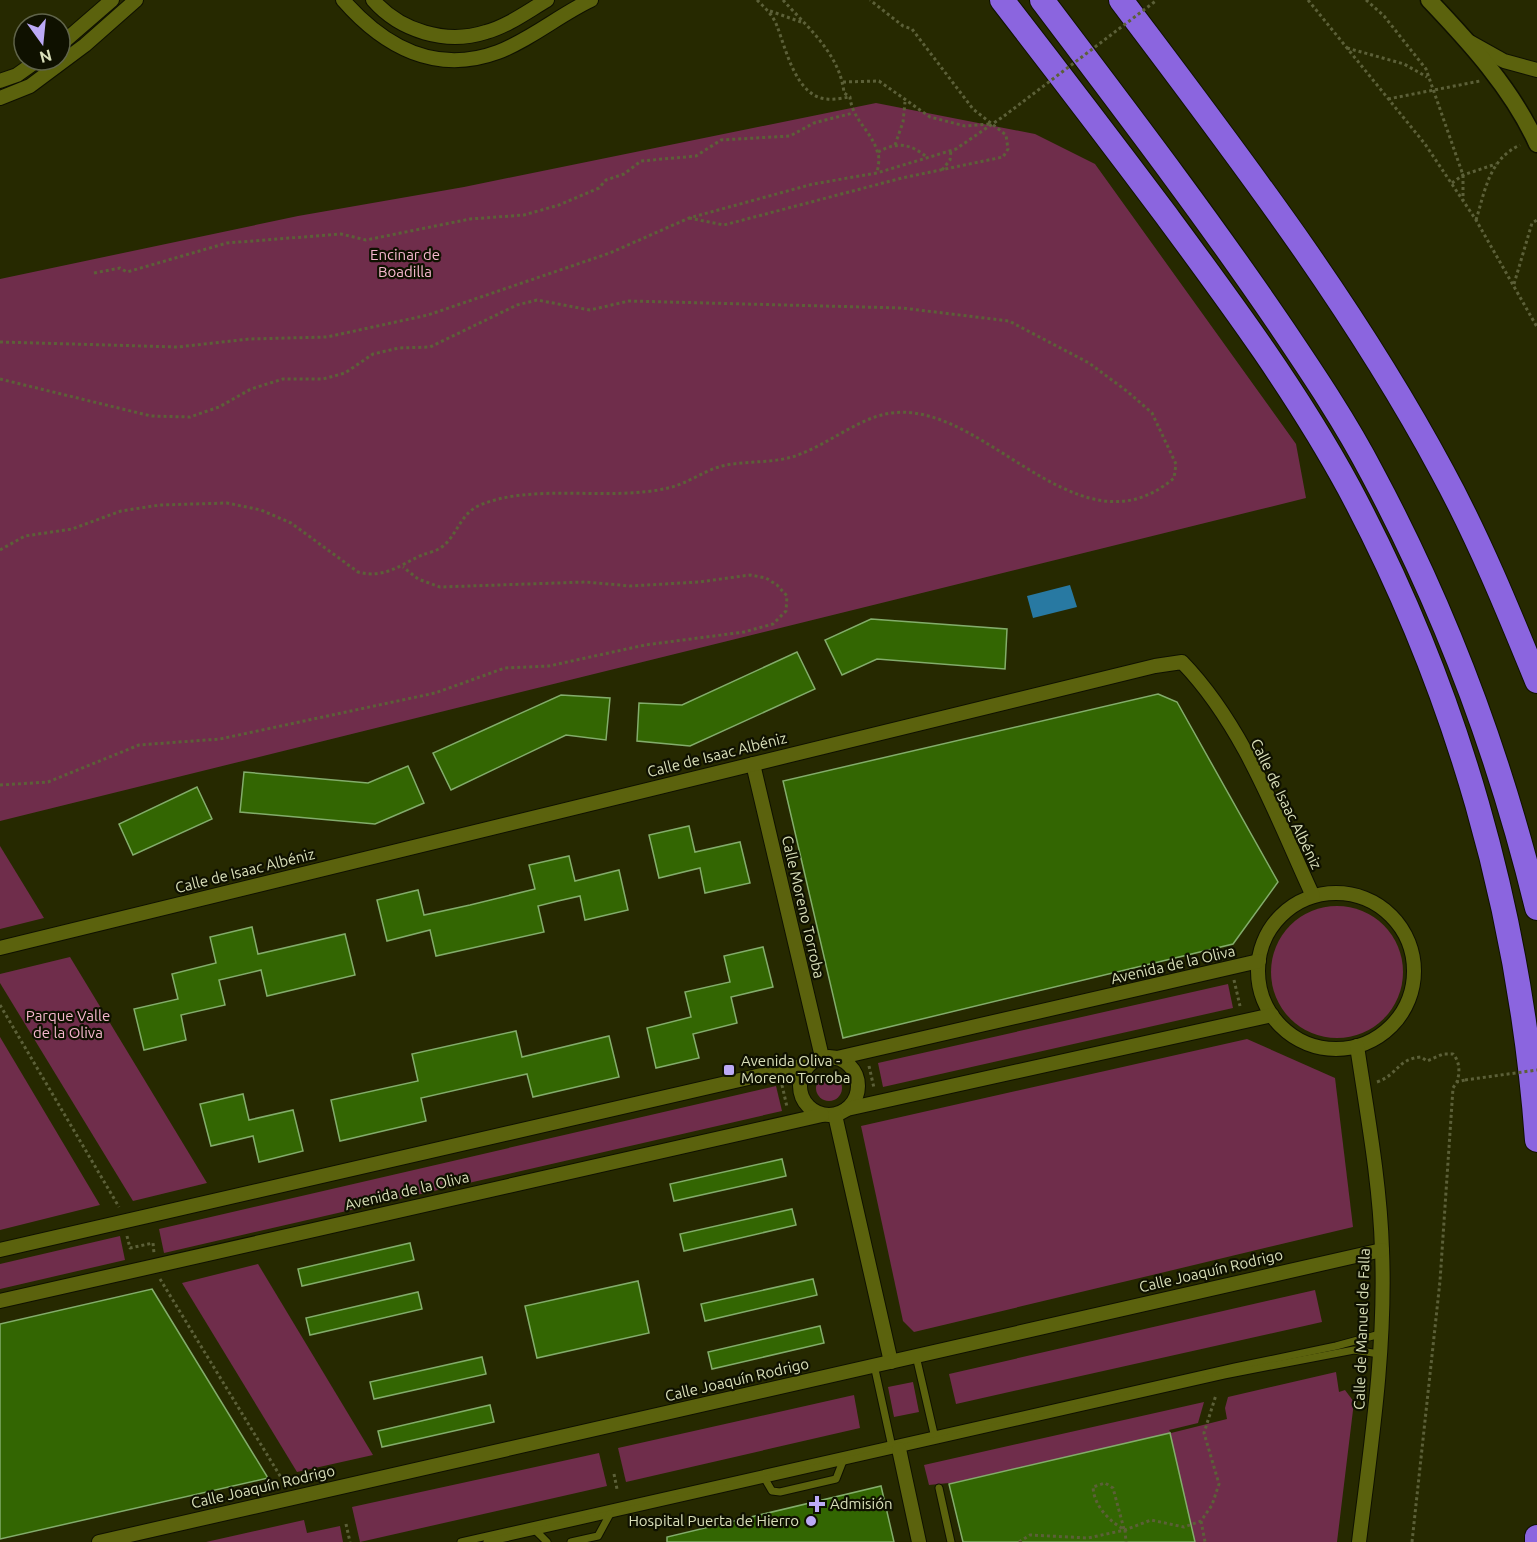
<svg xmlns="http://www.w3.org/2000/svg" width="1537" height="1542" font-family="Ubuntu,sans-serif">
<rect width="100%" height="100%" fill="#262900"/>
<g fill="#6f2d4b">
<polygon points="876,103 1035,134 1095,164 1296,444 1306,498 0,821 0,279 298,216 464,187"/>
<polygon points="0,846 44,918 0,929"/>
<circle cx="1337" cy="972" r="66"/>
<polygon points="70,957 207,1183 133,1201 0,983 0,974"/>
<polygon points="1228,984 1233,1008 883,1087 878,1063"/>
<polygon points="0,1037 100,1205 0,1230"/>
<polygon points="1247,1039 1335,1078 1353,1227 914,1332 903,1321 861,1126"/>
<circle cx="829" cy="1088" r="13"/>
<polygon points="776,1086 782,1111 164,1253 159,1229"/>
<polygon points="120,1236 125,1260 0,1289 0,1264"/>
<polygon points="258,1264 373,1455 297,1472 182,1283"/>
<polygon points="1315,1290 1322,1322 956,1404 949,1374"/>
<polygon points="1336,1372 1339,1392 1345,1390 1354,1402 1337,1542 963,1542 949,1483 929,1485 924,1465 1204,1402 1198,1423 1169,1430 1171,1433 1227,1419 1225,1408 1228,1397"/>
<polygon points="913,1382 919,1412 894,1417 888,1387"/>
<polygon points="854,1395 860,1428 626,1482 618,1448"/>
<polygon points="599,1453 607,1486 360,1542 352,1507"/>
<polygon points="304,1520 307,1533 340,1526 343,1542 206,1542"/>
</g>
<polygon fill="#2879a2" points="1070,585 1077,607 1033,618 1027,596"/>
<g fill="#336602" stroke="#83ad6b" stroke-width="1.5">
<polygon points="871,619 1007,629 1005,669 877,659 842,675 825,640"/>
<polygon points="797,652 815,689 690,746 637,741 639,703 682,705"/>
<polygon points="1158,694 1177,702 1278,882 1233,944 843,1038 783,781"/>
<polygon points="561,695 610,698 606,740 566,735 451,790 433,753"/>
<polygon points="408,766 424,803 375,824 240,812 244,772 368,783"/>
<polygon points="197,787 212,819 133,855 119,824"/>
<polygon points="689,826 695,852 740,842 750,883 705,893 700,868 659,878 649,835"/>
<polygon points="569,856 575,881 619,870 628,910 585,920 580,896 558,901 538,906 544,932 436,956 430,930 387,941 377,900 418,890 424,915 470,905 535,889 529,865"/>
<polygon points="252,927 258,954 345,934 355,975 267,996 261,970 219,980 225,1005 181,1015 186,1040 144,1050 134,1009 178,999 172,974 216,963 210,937"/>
<polygon points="763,947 773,987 731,997 737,1023 693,1034 699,1058 656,1068 647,1028 691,1017 685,992 730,982 724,956"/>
<polygon points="516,1031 522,1057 609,1036 619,1077 533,1097 527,1074 421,1098 426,1121 340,1141 331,1100 418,1081 412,1054"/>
<polygon points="243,1094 249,1120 293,1110 303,1151 259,1162 253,1136 211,1146 200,1104"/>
<polygon points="782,1159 786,1176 674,1201 670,1184"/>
<polygon points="792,1209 796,1225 684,1251 680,1234"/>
<polygon points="410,1243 414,1260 302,1286 298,1269"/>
<polygon points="813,1279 817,1295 705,1321 701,1304"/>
<polygon points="638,1281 649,1333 537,1358 525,1306"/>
<polygon points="152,1289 268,1478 0,1539 0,1324"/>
<polygon points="418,1292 422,1309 310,1335 306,1318"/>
<polygon points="820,1326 824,1343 712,1369 708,1352"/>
<polygon points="482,1357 486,1374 374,1399 370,1382"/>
<polygon points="490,1405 494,1422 382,1447 378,1431"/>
<polygon points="1170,1433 1195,1542 963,1542 949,1484"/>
<polygon points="881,1486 894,1542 667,1542 667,1537"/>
</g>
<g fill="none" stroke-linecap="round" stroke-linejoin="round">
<g stroke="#0f1100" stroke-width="9">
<g id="service">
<polyline points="916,1356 935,1438"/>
<polyline points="874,1365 892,1447"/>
<polyline points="765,1479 772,1491 780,1492 836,1479 843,1461"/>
<polyline points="939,1488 951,1542"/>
<polyline points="536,1531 547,1542"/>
<polyline points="461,1542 1235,1367 1336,1346 1380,1334"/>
<polyline points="487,1542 1224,1375 1354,1350 1379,1354"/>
<polyline points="571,1542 598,1536 610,1514"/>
</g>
</g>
<g stroke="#0f1100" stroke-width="16">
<g id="minor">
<path d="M343,0C384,47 436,75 498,52C532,39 559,15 591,0"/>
<path d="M373,0C400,31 446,45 486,32C508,26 528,11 547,0"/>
<polyline points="1470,42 1504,61 1537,70"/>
<polyline points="60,45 112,0"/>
<polyline points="0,81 17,75 38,60"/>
<polyline points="0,98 30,86 85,45 136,0"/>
<polyline points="753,764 822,1057"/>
<circle cx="1336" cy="971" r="78"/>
<path d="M0,948L1155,666L1182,662C1244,726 1276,816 1313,896"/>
<path d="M1357,1046C1367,1113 1380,1182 1382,1250C1386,1348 1371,1445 1359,1542"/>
<circle cx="829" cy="1086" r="29"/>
<polyline points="837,1058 1259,961"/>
<polyline points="847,1109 1272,1015"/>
<polyline points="835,1115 891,1362"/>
<polyline points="0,1250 809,1064"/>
<polyline points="0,1301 822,1115"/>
<polyline points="899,1449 919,1542"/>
<polyline points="99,1542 1382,1250"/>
</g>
</g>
<g stroke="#0f1100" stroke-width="19">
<path id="tertiary" d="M1429,0C1469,42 1513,90 1537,144"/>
</g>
<g stroke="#0f1100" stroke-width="26">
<g id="motorway">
<path d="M1002,0C1057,71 1112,143 1166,215C1231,303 1297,392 1349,488C1457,690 1520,912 1537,1140"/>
<path d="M1042,0C1122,106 1203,212 1278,322C1311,371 1345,421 1372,473C1446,611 1500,756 1537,908"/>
<path d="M1121,0C1235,152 1352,303 1442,471C1479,539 1508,610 1537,681"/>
<polyline points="1537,1542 1537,1537"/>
</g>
</g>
<g stroke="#5c6038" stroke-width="3" stroke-dasharray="3 3" stroke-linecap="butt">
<path d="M757,0C765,8 773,15 777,26C786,49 796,97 827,99C834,100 843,98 850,97"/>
<path d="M783,0C808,28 840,54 844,93L850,97C852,120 873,132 878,154C880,159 878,167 877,173"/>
<polyline points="1308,0 1425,144 1476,220 1537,327"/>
<polyline points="1366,0 1384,16 1426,69 1463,175 1463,200"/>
<polyline points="770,11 801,22"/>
<polyline points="1347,48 1404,64 1427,77"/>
<polyline points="843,82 879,81 930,117 965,126 991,124"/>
<polyline points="1388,99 1480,81"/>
<polyline points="895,145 903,122 905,102"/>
<path d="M878,152C898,141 911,144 928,158"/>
<polyline points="942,170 950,160 951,150"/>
<polyline points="1452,183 1463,175 1496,164"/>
<polyline points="689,218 724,225 902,178 1003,157 1008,149 1006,135 973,109 912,29 903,26 870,0"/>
<path d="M1476,220C1485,191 1489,159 1520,145"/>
<polyline points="94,273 120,268 127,272 227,243 341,234 366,240 470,219 524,215 559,205 599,188 606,180 624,174 641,161 696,156 721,140 790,136 814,123 853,113"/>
<polyline points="1514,284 1532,223 1537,220"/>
<polyline points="0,342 178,347 249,339 327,337 428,315 610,253 689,218 813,184 877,173 956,149 1004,116"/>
<path d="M0,379L151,416L190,417L219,407L251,389L283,379H323L345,373L373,354L399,348L430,347L517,305L537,300L590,310L629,301L902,308L1009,321L1089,363L1128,392L1152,413L1176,464L1174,478C1073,565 975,381 875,417C849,426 825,445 798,455C774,464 747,460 722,466C703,471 687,484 668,488C610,502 531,482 478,506C460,515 457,535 443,546C437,551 428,553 422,555C400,565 384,579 358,572L291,523L261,510L227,503L160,505L121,511L72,529L25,536L0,550"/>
<polyline points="0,785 48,782 139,745 220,739 435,693 505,668 549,666 645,645 744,632 773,624 786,611 787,596 777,585 766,578 750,575 699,582 630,586 586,582 440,587 418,579 403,567"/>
<polyline points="1234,980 1240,1006"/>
<polyline points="0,1005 119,1207"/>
<polyline points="869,1066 874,1088"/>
<path d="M1377,1082C1399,1074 1397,1059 1421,1057L1427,1061L1443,1054H1453C1460,1062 1460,1072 1457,1082"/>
<polyline points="782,1085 787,1107"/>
<polyline points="127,1236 130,1248 153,1243 154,1253"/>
<polyline points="160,1279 285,1484"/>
<polyline points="614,1474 617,1489"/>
<polyline points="1201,1521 1205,1542"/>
<polyline points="346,1524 350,1542"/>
<path d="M1124,1529L1113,1488L1105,1483L1093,1487C1094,1506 1109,1521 1125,1530L1126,1542"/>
<polyline points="1019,1542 1030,1535 1088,1538 1125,1530 1151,1520 1184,1527 1201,1521 1212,1505 1219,1484 1204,1433 1216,1395"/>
<polyline points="1412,1542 1440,1281 1453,1088 1457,1082 1465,1080"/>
</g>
<use href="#service" stroke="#5b620d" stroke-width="7"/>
<use href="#minor" stroke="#5b620d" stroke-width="14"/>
<use href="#tertiary" stroke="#5b620d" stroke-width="16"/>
<use href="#motorway" stroke="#8b65df" stroke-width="24"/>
<g stroke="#5c6038" stroke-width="3" stroke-dasharray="3 3" stroke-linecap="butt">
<polyline points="1004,116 1157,0"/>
<polyline points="1465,1080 1537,1070"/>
</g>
</g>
<g fill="#bcaaf6" stroke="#0f1100" stroke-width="2">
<rect x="723" y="1064" width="12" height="12" rx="3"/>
<path d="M814 1495h6v6h6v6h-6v6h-6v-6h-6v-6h6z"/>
<circle cx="811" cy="1521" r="6"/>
</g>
<g text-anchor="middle" stroke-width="4.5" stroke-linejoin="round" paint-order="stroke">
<g font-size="15" fill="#f6b7ce" stroke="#0f1100">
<text x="405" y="260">Encinar de<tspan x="405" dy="17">Boadilla</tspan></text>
<text x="68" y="1021">Parque Valle<tspan x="68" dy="17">de la Oliva</tspan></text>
</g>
<g font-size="15" fill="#dae0ba" stroke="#0f1100">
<text transform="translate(717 755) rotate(-14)" y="5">Calle de Isaac Albéniz</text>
<text transform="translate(1286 804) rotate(64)" y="5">Calle de Isaac Albéniz</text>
<text transform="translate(245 871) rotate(-14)" y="5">Calle de Isaac Albéniz</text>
<text transform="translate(803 907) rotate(77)" y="5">Calle Moreno Torroba</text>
<text transform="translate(1173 965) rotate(-13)" y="5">Avenida de la Oliva</text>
<text transform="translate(407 1191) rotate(-13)" y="5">Avenida de la Oliva</text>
<text transform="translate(1211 1271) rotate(-13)" y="5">Calle Joaquín Rodrigo</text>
<text transform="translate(1362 1329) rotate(-88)" y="5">Calle de Manuel de Falla</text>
<text transform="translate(737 1380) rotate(-13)" y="5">Calle Joaquín Rodrigo</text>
<text transform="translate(263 1487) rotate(-13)" y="5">Calle Joaquín Rodrigo</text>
</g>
<g font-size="15" fill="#dae0ba" stroke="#0f1100" text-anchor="start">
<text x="741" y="1066">Avenida Oliva -<tspan x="741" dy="17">Moreno Torroba</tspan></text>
<text x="830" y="1509">Admisión</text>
<text x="799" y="1526" text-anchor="end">Hospital Puerta de Hierro</text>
</g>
</g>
<g transform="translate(42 42) rotate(165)"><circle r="28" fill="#0f1100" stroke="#60644a" stroke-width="1.5"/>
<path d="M0-4.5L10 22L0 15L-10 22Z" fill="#bcaaf6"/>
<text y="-9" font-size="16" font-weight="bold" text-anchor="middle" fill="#dae0ba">N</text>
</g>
</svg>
